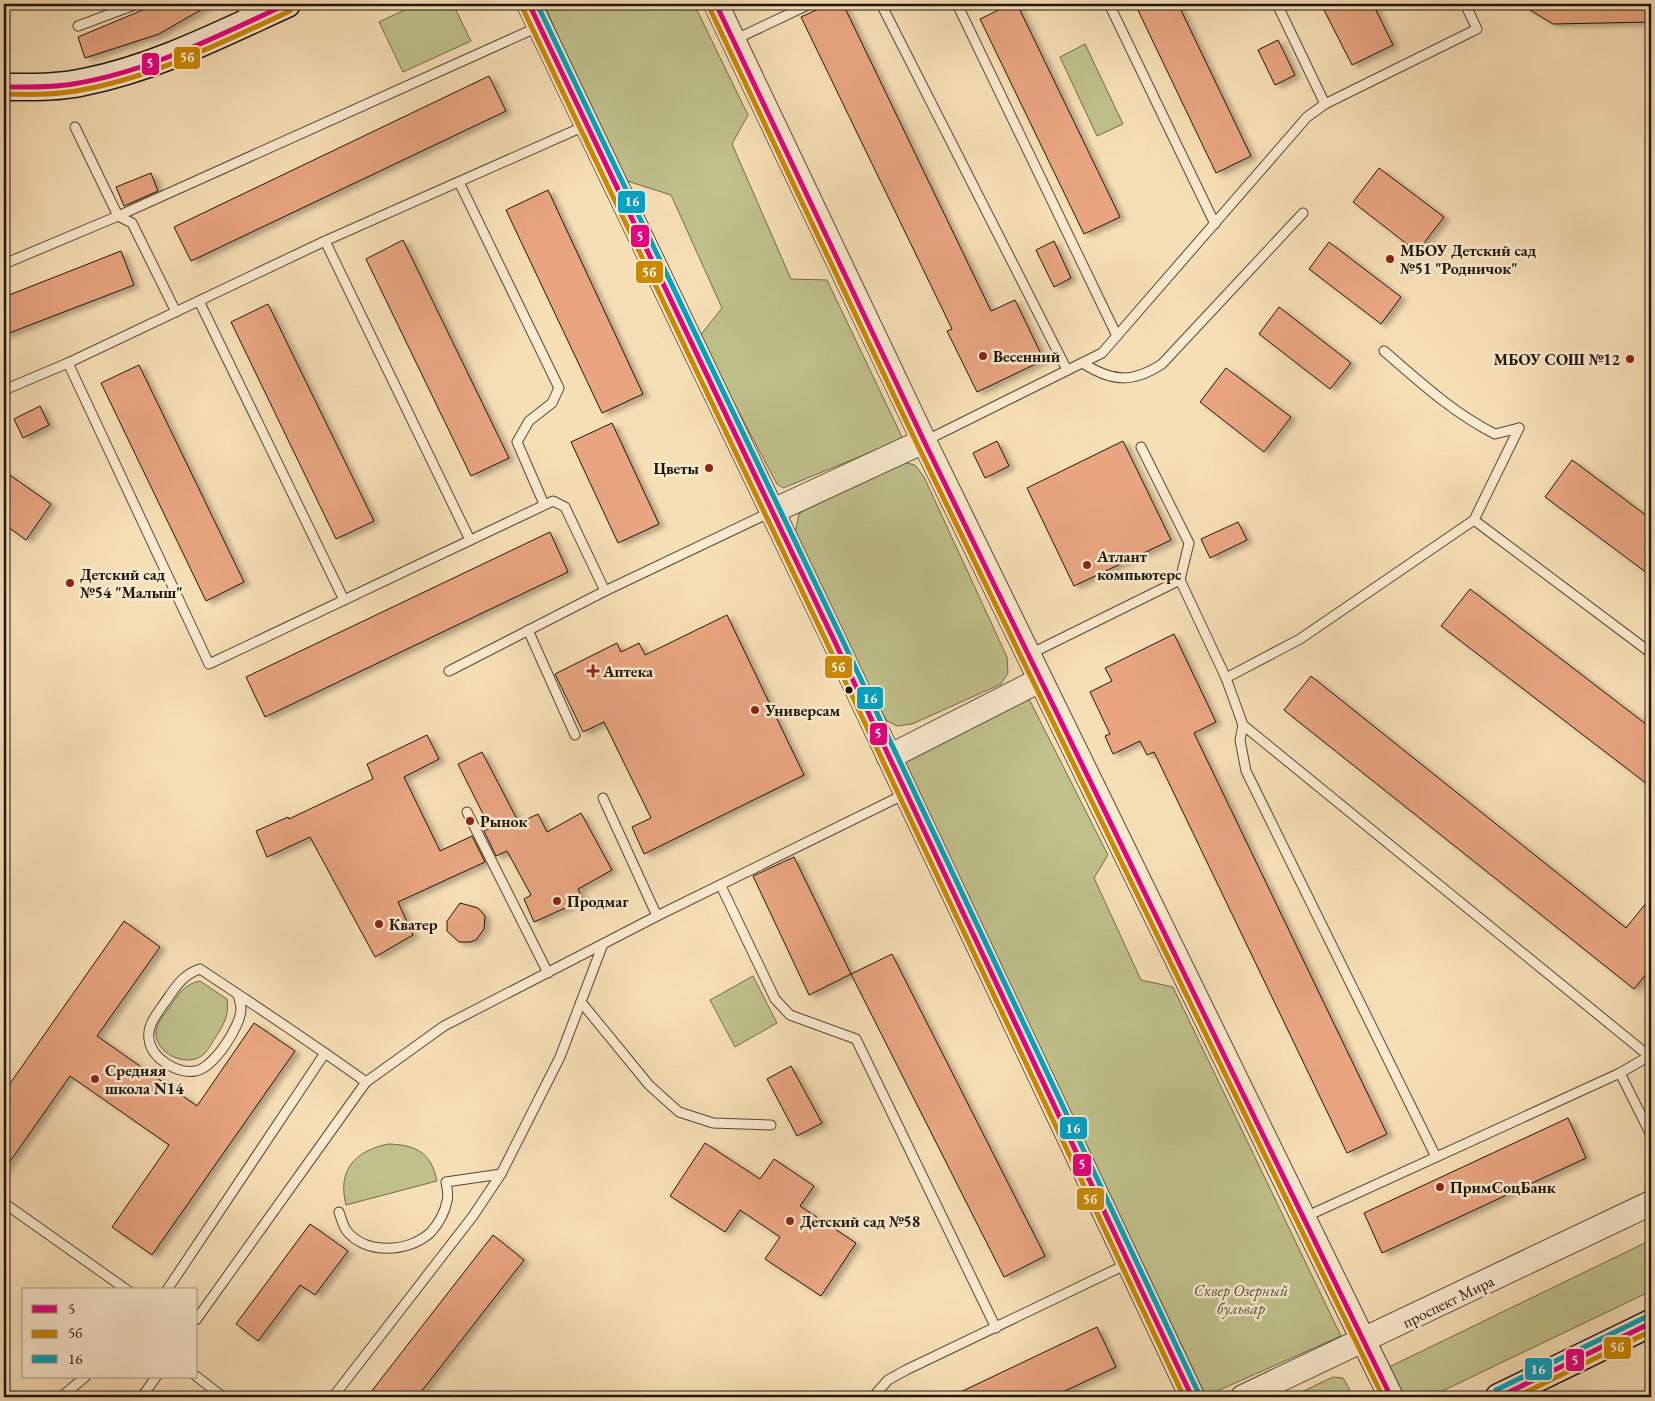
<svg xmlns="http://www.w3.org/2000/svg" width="1655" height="1401" font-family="'EB Garamond',serif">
<defs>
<filter id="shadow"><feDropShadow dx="5.5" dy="3" stdDeviation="2.5" flood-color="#0004"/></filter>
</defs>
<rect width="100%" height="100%" fill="#f7dfb5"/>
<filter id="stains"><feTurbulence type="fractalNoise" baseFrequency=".004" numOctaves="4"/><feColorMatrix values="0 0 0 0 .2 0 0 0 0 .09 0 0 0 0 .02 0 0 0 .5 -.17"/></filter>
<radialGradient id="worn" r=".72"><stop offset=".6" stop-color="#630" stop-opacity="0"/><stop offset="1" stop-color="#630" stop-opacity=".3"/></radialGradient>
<g fill="#c0c18b" stroke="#706c4a">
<polygon points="417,4 453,4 471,41 403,72 379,22"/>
<polygon points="544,4 694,4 748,115 732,144 791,279 827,280 903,439 783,488 777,484 699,337 722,308 671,195 621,179"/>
<polygon points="1085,44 1123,124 1097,136 1060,57"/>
<polygon points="903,462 915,465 924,477 1007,657 1008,673 1001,684 912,724 897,726 886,720 795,534 799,514 811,505"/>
<polygon points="1028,697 1108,855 1094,878 1141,980 1173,987 1341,1336 1206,1396 904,762"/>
<polygon points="753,976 777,1023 735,1047 710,1000"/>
<path d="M200,981L227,999C229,1013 225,1023 217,1035C213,1041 209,1049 204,1054C188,1069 154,1054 156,1031C157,1022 164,1015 169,1008C178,995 184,984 200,981Z"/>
<path d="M388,1144C416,1145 431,1152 437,1181L346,1205C337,1170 355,1151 388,1144Z"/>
<polygon points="1651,1240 1651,1291 1430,1397 1402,1397 1389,1367"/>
<polygon points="1333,1377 1343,1378 1349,1388 1350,1397 1291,1397"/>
</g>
<g fill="#e8a580" stroke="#1f160a" filter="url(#shadow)">
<polygon points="157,4 211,4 159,34 85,58 78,37"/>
<polygon points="829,4 843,4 991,311 1015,300 1044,360 977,392 947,331 952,329 801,17"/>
<polygon points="1011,4 1017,4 1120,217 1084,234 980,19"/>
<polygon points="1135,4 1178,4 1251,156 1216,173"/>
<polygon points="1321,4 1373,4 1393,45 1352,65"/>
<polygon points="1520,4 1651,4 1651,22 1553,24"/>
<polygon points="1278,40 1295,75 1275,85 1258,50"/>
<polygon points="489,76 506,111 191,261 174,227"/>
<polygon points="1379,168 1444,217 1417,252 1353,202"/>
<polygon points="151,173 158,191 124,206 116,187"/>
<polygon points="548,190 643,394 602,413 506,210"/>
<polygon points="403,240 509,458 471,476 366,259"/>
<polygon points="1054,241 1071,278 1054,287 1036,250"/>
<polygon points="1329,242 1401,297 1381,324 1309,269"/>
<polygon points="121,251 134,285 4,335 4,297"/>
<polygon points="268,304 374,521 336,539 231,322"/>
<polygon points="1279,307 1351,363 1330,389 1259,334"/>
<polygon points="139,365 244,582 206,601 101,383"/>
<polygon points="1226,368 1291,417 1264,452 1200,402"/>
<polygon points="40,406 49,425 23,438 14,419"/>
<polygon points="612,423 659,524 618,543 571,442"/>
<polygon points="997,441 1009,466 985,478 973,453"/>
<polygon points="1123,441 1171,540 1074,586 1027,488"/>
<polygon points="1572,460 1651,519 1651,576 1545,497"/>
<polygon points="4,471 51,504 26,540 4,524"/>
<polygon points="1238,522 1247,540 1210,558 1201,539"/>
<polygon points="550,532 568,572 265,717 246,677"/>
<polygon points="1470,589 1651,728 1651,787 1441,626"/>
<polygon points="727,615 804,775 644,854 632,827 651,818 604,722 583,732 555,674 617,643 621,652 639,643 645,655"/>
<polygon points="1174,634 1216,722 1194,733 1387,1134 1347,1153 1154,752 1147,755 1140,741 1113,754 1105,736 1110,734 1090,692 1112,681 1105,668"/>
<polygon points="1311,676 1626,928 1651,897 1651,968 1634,989 1284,710"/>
<polygon points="427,735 439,759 404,777 440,851 472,836 485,862 398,902 413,935 375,957 310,837 267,857 256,831 288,817 289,819 373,779 367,764"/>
<polygon points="482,752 519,823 538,814 547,832 581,813 612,870 578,889 583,900 534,922 524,899 531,895 507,851 496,856 484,831 490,828 458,764"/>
<polygon points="794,857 851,974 809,995 753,876"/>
<polygon points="460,903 478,908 485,916 484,929 476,940 470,942 459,942 447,931 447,921"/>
<polygon points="124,921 160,947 97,1036 197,1106 254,1023 295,1051 152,1255 112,1227 169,1145 70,1076 4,1170 4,1092"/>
<polygon points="892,954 1045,1256 1004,1277 851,974"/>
<polygon points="791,1066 822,1123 797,1136 767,1079"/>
<polygon points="1568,1118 1586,1158 1382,1253 1364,1213"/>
<polygon points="705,1143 760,1179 774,1159 814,1186 800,1206 856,1243 821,1296 765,1259 780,1237 740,1210 725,1232 670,1196"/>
<polygon points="310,1224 348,1251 315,1295 300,1285 258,1341 236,1324"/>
<polygon points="493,1235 524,1260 417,1397 367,1397"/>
<polygon points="1097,1327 1116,1367 1052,1397 950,1397"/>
</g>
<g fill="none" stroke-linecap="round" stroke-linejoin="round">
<g stroke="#554835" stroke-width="11">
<g id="service">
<polyline points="240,4 249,19"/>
<polyline points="881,4 1067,370"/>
<polyline points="957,4 1117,336"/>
<polyline points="1109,4 1215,224"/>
<polyline points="1277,4 1325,104"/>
<polyline points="78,26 137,4"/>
<polyline points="734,40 810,4"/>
<polyline points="75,127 118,216 132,223 176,312"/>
<polyline points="459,182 559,388 552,403 529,421 517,442 544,504"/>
<polyline points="325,241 470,540"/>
<polyline points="4,264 118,216 538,27"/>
<polyline points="199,301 344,600"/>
<path d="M1384,351C1419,381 1453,413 1495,434L1519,428"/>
<polyline points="68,363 209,664 553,501 565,507 605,591 771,512"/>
<path d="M1084,364C1113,382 1133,383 1162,364L1303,213"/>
<polyline points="4,390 68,363 325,241 587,125"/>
<polyline points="925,441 1102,353 1307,117 1325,104 1477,29 1465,4"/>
<polyline points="1141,447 1189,543 1180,580"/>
<polyline points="1474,520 1651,653"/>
<polyline points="528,630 575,735"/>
<polyline points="1028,655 1180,580 1226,678 1243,725 1649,1056"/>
<polyline points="449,671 605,591"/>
<polyline points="1226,678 1300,639 1474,520 1519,428"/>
<polyline points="1243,725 1240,740 1246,771 1436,1157"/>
<polyline points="603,798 657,916"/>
<polyline points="467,812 548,973"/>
<polyline points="721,886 775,999 790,1015 856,1039 996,1328"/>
<path d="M238,994C239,999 241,1005 241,1009C241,1026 213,1069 195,1071C177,1074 151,1058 149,1039C147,1026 156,1015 163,1005C174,990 181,975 200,969C256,1006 312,1043 366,1082"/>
<polyline points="581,1002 649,1085 679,1112 713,1123 771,1125"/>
<polyline points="1620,1073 1651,1135"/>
<polyline points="4,1203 127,1290"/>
<path d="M339,1212C341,1218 343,1225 346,1230C365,1255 409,1253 431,1232C438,1224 445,1212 447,1201C449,1196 447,1188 446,1182L501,1174"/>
<polyline points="1305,1217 1620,1073 1651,1055"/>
<polyline points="167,1290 325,1053"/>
<polyline points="196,1320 366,1082 444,1026 657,916 905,794"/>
<polyline points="196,1376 223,1397"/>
<polyline points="61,1397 85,1377"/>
<polyline points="142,1397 156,1377"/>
<polyline points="333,1397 473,1216 501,1174 560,1057 603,944"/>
<polyline points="873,1397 888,1380 906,1370 1127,1264"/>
<polyline points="1644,1397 1651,1394"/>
</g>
</g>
<g stroke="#554835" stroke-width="26">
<g id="tertiary">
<polyline points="529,4 833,638 1192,1397"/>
<polyline points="716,4 924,441 1391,1397"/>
<polyline points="771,512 924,441"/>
<polyline points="889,757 1040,680"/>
<polyline points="1243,1397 1651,1203"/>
</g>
</g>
<g stroke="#1f160a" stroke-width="29">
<g id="secondary">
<path d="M4,87C31,87 57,88 84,82C155,68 221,34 287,4"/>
<polyline points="1499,1397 1651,1323"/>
</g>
</g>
<use href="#service" stroke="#faeacf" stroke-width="9"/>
<use href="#tertiary" stroke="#faeacf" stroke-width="24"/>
<use href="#secondary" stroke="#faeacf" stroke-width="26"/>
<g stroke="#faeacf" stroke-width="9">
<g id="bus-1">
<polyline points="529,4 833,638 1192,1397"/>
<polyline points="716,4 924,441 1391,1397"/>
<path d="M4,87C27,87 50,88 73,84C148,72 218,36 287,4"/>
<polyline points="1499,1397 1651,1323"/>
</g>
</g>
<g stroke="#faeacf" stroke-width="9">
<g id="bus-2">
<polyline points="522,7 826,641 1184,1397"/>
<polyline points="709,7 917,444 1383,1397"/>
<path d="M4,94C28,95 52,95 76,91C152,78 221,43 290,11"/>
<polyline points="1516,1397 1651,1331"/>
</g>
</g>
<g stroke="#faeacf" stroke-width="9">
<g id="bus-3">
<polyline points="537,4 840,635 1199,1394"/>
<polyline points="1496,1390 1648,1316"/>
</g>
</g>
<use href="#bus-1" stroke="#e5007d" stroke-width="5"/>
<use href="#bus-2" stroke="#cc8902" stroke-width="5"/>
<use href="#bus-3" stroke="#02a2c4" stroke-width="5"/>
</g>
<g fill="#8f2418" stroke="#faeacf" stroke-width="2">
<circle cx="1390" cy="259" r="5"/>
<circle cx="983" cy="356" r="5"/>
<circle cx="1630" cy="359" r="5"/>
<circle cx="709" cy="468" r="5"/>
<circle cx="1087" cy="565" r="5"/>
<circle cx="70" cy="583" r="5"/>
<path d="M590.5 663.5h5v5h5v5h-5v5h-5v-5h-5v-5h5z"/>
<circle cx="755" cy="710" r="5"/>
<circle cx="470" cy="821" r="5"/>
<circle cx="557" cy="901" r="5"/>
<circle cx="379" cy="924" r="5"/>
<circle cx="95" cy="1079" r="5"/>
<circle cx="1440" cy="1187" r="5"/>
<circle cx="790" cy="1221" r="5"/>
</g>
<circle fill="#1f160a" stroke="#faeacf" stroke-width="2" cx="849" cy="690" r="4.5"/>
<g text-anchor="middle" stroke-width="5" stroke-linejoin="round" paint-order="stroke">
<g font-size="16" font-weight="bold" fill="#1f160a" stroke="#faeacf" text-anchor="start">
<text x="1400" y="256">МБОУ Детский сад<tspan x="1400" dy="18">№51 "Родничок"</tspan></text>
<text x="993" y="362">Весенний</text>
<text x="1620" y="365" text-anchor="end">МБОУ СОШ №12</text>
<text x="699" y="474" text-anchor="end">Цветы</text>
<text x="1097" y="562">Атлант<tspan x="1097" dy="18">компьютерс</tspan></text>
<text x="80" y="580">Детский сад<tspan x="80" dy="18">№54 "Малыш"</tspan></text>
<text x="603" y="677">Аптека</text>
<text x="765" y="716">Универсам</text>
<text x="480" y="827">Рынок</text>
<text x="567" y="907">Продмаг</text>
<text x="389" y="930">Кватер</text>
<text x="105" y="1076">Средняя<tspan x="105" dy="18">школа N14</tspan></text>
<text x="1450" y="1193">ПримСоцБанк</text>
<text x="800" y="1227">Детский сад №58</text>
</g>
<g font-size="16" font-style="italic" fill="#575237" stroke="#faeacf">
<text x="1241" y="1296">Сквер Озерный<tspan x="1241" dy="18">бульвар</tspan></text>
</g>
<g font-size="16" fill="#1f160a" stroke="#faeacf">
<text transform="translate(1448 1301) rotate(-26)" y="6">проспект Мира</text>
</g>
</g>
<g stroke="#faeacf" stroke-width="2">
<rect x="173" y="46" width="28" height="24" rx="5" fill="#cc8902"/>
<rect x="141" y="52" width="19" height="24" rx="5" fill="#e5007d"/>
<rect x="617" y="190" width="29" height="24" rx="5" fill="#02a2c4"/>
<rect x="630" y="224" width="20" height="24" rx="5" fill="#e5007d"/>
<rect x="635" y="260" width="29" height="24" rx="5" fill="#cc8902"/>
<rect x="824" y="655" width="29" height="24" rx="5" fill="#cc8902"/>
<rect x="856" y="686" width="28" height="24" rx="5" fill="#02a2c4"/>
<rect x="869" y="722" width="19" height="24" rx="5" fill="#e5007d"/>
<rect x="1059" y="1116" width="29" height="24" rx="5" fill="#02a2c4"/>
<rect x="1072" y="1153" width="20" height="24" rx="5" fill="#e5007d"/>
<rect x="1076" y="1187" width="29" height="24" rx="5" fill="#cc8902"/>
<rect x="1603" y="1336" width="29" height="24" rx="5" fill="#cc8902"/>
<rect x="1565" y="1348" width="20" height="24" rx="5" fill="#e5007d"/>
<rect x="1524" y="1357" width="29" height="24" rx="5" fill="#02a2c4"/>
</g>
<g font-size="14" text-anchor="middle" font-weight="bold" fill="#fff">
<text x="187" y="62">5б</text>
<text x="150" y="68">5</text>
<text x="632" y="206">16</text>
<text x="640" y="241">5</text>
<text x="649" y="277">5б</text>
<text x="838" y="672">5б</text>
<text x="870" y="703">16</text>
<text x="878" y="738">5</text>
<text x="1073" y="1133">16</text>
<text x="1082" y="1169">5</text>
<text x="1090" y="1204">5б</text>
<text x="1617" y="1352">5б</text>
<text x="1575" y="1365">5</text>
<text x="1538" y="1374">16</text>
</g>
<rect width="1655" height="1401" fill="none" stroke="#f7dfb5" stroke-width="20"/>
<rect x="5" y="5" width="1645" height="1391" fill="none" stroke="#1f160a" stroke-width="2.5"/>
<rect x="10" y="10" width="1635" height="1381" fill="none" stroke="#1f160a"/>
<rect x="22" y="1288" width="175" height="90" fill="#faeacf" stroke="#a29580"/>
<rect x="32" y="1305" width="25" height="8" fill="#e5007d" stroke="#a29580"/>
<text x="68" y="1314" font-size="15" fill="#1f160a">5</text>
<rect x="32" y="1330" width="25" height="8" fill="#cc8902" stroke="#a29580"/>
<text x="68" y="1338" font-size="15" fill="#1f160a">5б</text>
<rect x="32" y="1355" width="25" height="8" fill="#02a2c4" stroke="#a29580"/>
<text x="68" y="1364" font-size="15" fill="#1f160a">16</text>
<rect width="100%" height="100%" filter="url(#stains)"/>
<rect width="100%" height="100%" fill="url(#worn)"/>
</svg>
